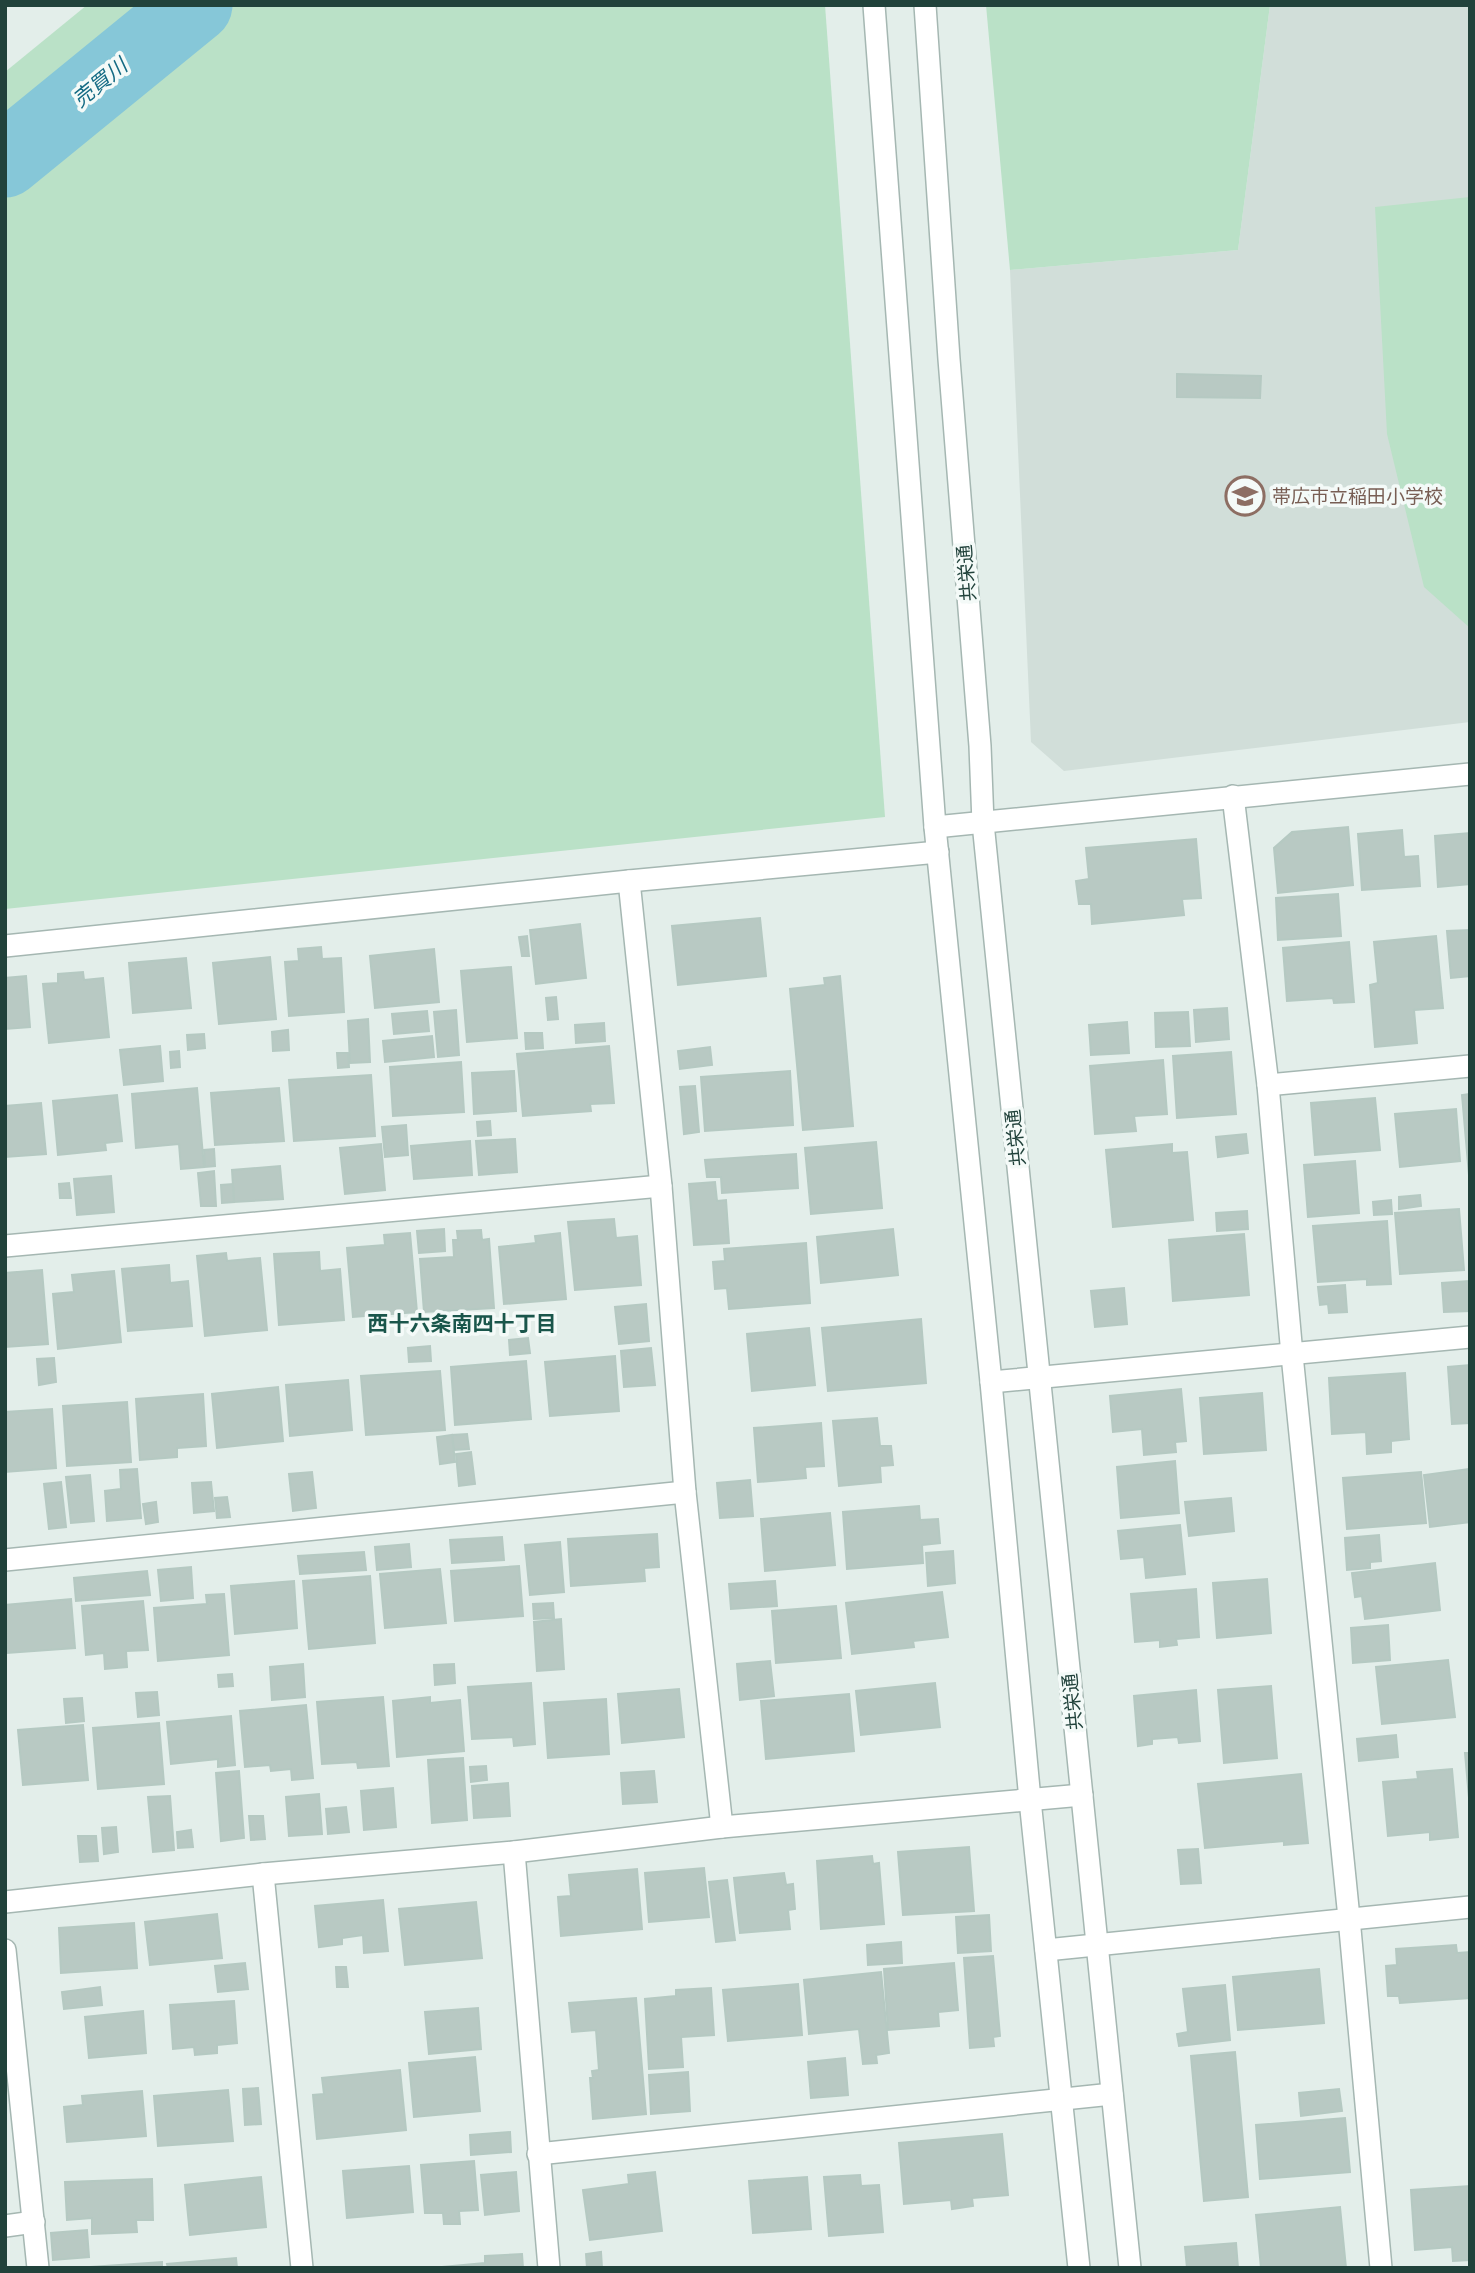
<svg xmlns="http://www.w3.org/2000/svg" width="1475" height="2273" font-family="Rubik,'Noto Sans JP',sans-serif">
<rect width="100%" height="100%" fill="#e3eeea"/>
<polygon fill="#d1ded9" points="1270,5 1470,5 1470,722 1064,771 1031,742 1010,270 1238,250"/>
<g fill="#bae1c7">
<polygon points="87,5 825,5 885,817 5,909 5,72"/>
<polygon points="986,5 1270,5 1238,250 1010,270"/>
<polygon points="1470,197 1470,628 1424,587 1387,434 1375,207"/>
</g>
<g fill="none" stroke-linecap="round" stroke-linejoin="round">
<polyline stroke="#86c7d8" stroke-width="75" points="5,160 195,5"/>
</g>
<g fill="#b8c9c3" stroke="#b5c9c2" stroke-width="2">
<polygon points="1177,374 1261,376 1260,398 1177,397"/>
<polygon points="1348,827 1353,885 1278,893 1274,848 1292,832"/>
<polygon points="1402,830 1404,857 1418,856 1420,886 1362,890 1358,834"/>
<polygon points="1470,833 1470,884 1438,887 1435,836"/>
<polygon points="1196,839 1201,898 1182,899 1184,915 1092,924 1091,904 1079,904 1076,881 1089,879 1086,848"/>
<polygon points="1338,894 1341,936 1278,940 1276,898"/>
<polygon points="760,918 766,976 678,985 672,926"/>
<polygon points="580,924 586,978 536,984 530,930"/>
<polygon points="1470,930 1470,976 1451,978 1447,931"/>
<polygon points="527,936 529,956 522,956 519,937"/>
<polygon points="1436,936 1443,1008 1414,1010 1417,1043 1375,1047 1370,985 1378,983 1374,942"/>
<polygon points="1349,942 1354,1002 1334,1003 1333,998 1287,1001 1283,948"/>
<polygon points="321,947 322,959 341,958 344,1012 289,1016 285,962 299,961 298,949"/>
<polygon points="434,949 439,1002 375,1008 370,956"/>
<polygon points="270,957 276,1019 219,1024 213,963"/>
<polygon points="186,958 191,1008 133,1013 129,963"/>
<polygon points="511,967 517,1038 467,1042 461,971"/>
<polygon points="83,972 84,980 103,978 109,1037 49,1043 43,984 58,983 58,974"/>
<polygon points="26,976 30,1027 5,1029 5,978"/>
<polygon points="840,976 853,1126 803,1130 790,989 825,985 824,978"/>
<polygon points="556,997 558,1019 548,1020 546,998"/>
<polygon points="1227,1008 1229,1039 1196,1042 1194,1010"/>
<polygon points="456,1010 459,1055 438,1057 434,1012"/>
<polygon points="427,1011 429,1031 394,1034 392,1014"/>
<polygon points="1188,1012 1190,1046 1156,1047 1155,1013"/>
<polygon points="368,1019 370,1062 350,1063 348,1021"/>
<polygon points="1127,1022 1129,1053 1091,1055 1089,1025"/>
<polygon points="604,1023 605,1041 576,1043 575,1025"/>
<polygon points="288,1030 289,1050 273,1051 272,1032"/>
<polygon points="525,1033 542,1033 543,1048 526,1049"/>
<polygon points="204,1034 205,1048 188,1050 187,1035"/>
<polygon points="432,1036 434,1057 385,1062 383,1041"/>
<polygon points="160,1046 163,1081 124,1085 120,1050"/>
<polygon points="609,1046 614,1103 590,1104 591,1111 523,1116 517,1054"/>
<polygon points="710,1047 712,1065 680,1069 678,1051"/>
<polygon points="179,1051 180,1067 171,1068 170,1052"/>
<polygon points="1231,1052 1236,1114 1177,1118 1173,1056"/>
<polygon points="337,1053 348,1053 349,1067 338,1068"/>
<polygon points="1163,1060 1167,1114 1134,1116 1136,1131 1095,1134 1090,1066"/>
<polygon points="461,1062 464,1112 393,1116 390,1067"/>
<polygon points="514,1071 516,1111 474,1114 472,1073"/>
<polygon points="790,1071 793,1125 705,1131 701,1077"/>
<polygon points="371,1075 375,1136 294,1141 289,1080"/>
<polygon points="695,1086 699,1132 684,1134 680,1087"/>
<polygon points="197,1088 204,1167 181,1169 179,1144 136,1148 132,1094"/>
<polygon points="279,1088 284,1141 215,1145 211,1093"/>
<polygon points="1470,1094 1470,1175 1469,1175 1462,1095"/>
<polygon points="117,1095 122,1141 105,1143 106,1150 58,1155 53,1101"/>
<polygon points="1375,1098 1380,1150 1315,1155 1311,1103"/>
<polygon points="41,1103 46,1154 5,1157 5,1106"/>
<polygon points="1456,1109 1460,1161 1400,1167 1395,1114"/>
<polygon points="490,1121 491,1135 478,1136 477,1122"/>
<polygon points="406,1125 408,1155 385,1157 382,1127"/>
<polygon points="1246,1134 1248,1153 1218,1157 1216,1137"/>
<polygon points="515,1139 517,1172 479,1175 476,1141"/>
<polygon points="470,1141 472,1175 414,1179 411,1146"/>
<polygon points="876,1142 882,1208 811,1214 805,1148"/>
<polygon points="381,1144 385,1190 345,1194 340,1148"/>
<polygon points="1172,1144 1172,1153 1187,1152 1193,1220 1113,1227 1106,1150"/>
<polygon points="214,1149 215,1166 205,1167 204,1150"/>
<polygon points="796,1154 798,1188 722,1193 721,1177 707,1177 705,1160"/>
<polygon points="1355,1161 1359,1213 1308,1217 1304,1165"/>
<polygon points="280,1166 283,1199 234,1202 232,1170"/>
<polygon points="214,1171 216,1206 201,1206 198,1173"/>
<polygon points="111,1176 114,1212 77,1215 74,1179"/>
<polygon points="715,1182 717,1201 726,1200 729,1243 694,1245 689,1184"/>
<polygon points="69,1183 71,1198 60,1198 59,1184"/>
<polygon points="233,1184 234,1202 222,1203 221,1185"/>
<polygon points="1420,1195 1421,1206 1399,1209 1399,1197"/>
<polygon points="1391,1200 1392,1214 1374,1215 1373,1202"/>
<polygon points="1459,1209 1464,1270 1400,1274 1395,1213"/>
<polygon points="1247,1211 1248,1229 1217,1231 1216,1213"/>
<polygon points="614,1219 616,1238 637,1236 641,1285 575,1290 568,1222"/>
<polygon points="1387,1221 1391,1284 1367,1285 1367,1279 1318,1282 1313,1226"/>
<polygon points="444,1229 445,1251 419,1253 417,1231"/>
<polygon points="893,1229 898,1275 821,1283 817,1237"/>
<polygon points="481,1230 482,1240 489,1239 494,1308 424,1312 420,1259 454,1257 453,1240 458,1240 457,1231"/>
<polygon points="410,1233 417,1312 353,1317 347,1248 385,1245 384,1235"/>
<polygon points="560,1233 566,1299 504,1304 499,1247 536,1243 535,1236"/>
<polygon points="1244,1234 1249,1295 1173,1301 1169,1240"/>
<polygon points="806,1243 810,1303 729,1309 727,1288 715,1289 713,1262 725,1261 724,1249"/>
<polygon points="319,1252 320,1271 340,1269 344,1320 279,1325 274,1254"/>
<polygon points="226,1253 227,1261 260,1258 267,1330 205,1336 197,1256"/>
<polygon points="169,1265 170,1283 188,1281 192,1326 128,1331 122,1269"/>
<polygon points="42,1270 48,1344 5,1347 5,1273"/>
<polygon points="114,1271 121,1342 58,1349 53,1294 74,1292 72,1275"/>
<polygon points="1469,1281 1470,1311 1444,1312 1442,1283"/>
<polygon points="1345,1285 1347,1312 1329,1313 1328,1304 1320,1305 1318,1287"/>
<polygon points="1124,1288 1127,1324 1095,1327 1091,1291"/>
<polygon points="646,1304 649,1341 619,1344 615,1307"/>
<polygon points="921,1319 926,1383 828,1391 822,1328"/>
<polygon points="809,1328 815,1385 752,1391 747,1334"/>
<polygon points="528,1338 530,1353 510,1355 509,1340"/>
<polygon points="430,1346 431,1361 409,1362 408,1348"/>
<polygon points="651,1348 655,1385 624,1387 621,1351"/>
<polygon points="615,1356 619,1411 550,1416 545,1362"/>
<polygon points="54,1358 56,1382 39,1385 37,1359"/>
<polygon points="526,1361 531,1419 455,1425 451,1367"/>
<polygon points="1470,1365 1470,1423 1452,1424 1448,1367"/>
<polygon points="440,1371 445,1430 366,1435 361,1376"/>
<polygon points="1405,1373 1409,1439 1391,1441 1391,1452 1367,1454 1366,1432 1332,1434 1329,1378"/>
<polygon points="348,1380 352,1430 290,1436 286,1385"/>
<polygon points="278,1387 283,1441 217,1448 212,1394"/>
<polygon points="1181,1389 1186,1441 1175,1442 1176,1452 1144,1455 1142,1429 1113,1432 1110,1396"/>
<polygon points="1262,1393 1266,1450 1204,1454 1200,1398"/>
<polygon points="203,1394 206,1446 177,1448 177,1457 140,1460 136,1399"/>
<polygon points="127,1402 131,1462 67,1466 63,1406"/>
<polygon points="52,1409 56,1468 5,1472 5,1412"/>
<polygon points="877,1418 880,1446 891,1446 893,1465 880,1466 881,1482 839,1486 833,1421"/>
<polygon points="821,1423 824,1466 805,1467 806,1478 758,1482 754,1428"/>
<polygon points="467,1434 469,1449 454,1450 452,1435"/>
<polygon points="452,1435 455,1462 440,1464 437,1437"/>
<polygon points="471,1452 475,1484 459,1486 456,1454"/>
<polygon points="1175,1461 1179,1513 1121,1518 1117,1467"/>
<polygon points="137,1469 141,1518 107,1521 105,1491 121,1489 120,1470"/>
<polygon points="1470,1469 1470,1522 1430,1527 1424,1475"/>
<polygon points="312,1472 316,1508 293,1511 289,1474"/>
<polygon points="1421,1472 1426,1523 1347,1529 1343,1478"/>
<polygon points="90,1475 94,1521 71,1523 66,1477"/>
<polygon points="750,1480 753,1516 720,1518 717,1483"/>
<polygon points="61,1482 66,1527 49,1529 44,1484"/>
<polygon points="211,1482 214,1511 194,1513 192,1483"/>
<polygon points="227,1497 230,1517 217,1518 215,1498"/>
<polygon points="1231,1498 1234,1531 1189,1536 1185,1502"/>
<polygon points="156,1502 158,1522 146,1524 143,1504"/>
<polygon points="919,1506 920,1520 938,1519 940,1543 922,1545 923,1563 847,1569 843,1512"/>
<polygon points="830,1513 835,1565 765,1571 761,1519"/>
<polygon points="1180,1525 1185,1574 1146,1578 1144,1557 1121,1559 1118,1531"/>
<polygon points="657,1534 659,1567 644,1568 645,1581 571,1586 568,1539"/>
<polygon points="1379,1535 1381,1561 1370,1562 1370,1568 1347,1570 1345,1538"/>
<polygon points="502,1537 504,1560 452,1563 450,1540"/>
<polygon points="560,1542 564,1592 530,1595 525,1545"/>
<polygon points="409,1544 411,1567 377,1570 375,1547"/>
<polygon points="953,1551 955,1583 928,1586 926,1553"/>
<polygon points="364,1552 366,1570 300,1574 298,1556"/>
<polygon points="1435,1563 1440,1610 1365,1619 1362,1596 1355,1597 1352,1573"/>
<polygon points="519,1566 523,1616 455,1621 451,1571"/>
<polygon points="191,1567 193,1598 161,1601 158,1570"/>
<polygon points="440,1569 446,1623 385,1628 380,1574"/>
<polygon points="147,1571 150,1595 76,1601 74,1578"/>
<polygon points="370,1576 375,1643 309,1649 303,1581"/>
<polygon points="1267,1579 1271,1633 1217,1638 1213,1583"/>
<polygon points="294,1581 297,1628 235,1634 231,1586"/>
<polygon points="775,1581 777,1606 731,1609 729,1584"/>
<polygon points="1196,1589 1199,1637 1176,1639 1177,1645 1160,1647 1160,1640 1135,1642 1131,1594"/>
<polygon points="942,1592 948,1637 913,1641 914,1647 852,1654 846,1603"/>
<polygon points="224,1594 229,1655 158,1661 154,1608 207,1604 206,1595"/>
<polygon points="71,1599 75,1648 7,1653 5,1605"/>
<polygon points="143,1601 148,1650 126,1651 127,1667 105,1669 104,1653 86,1655 82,1606"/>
<polygon points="553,1603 554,1618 534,1619 533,1604"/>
<polygon points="836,1606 841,1658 776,1663 772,1611"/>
<polygon points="561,1619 564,1669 537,1671 534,1622"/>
<polygon points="1388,1625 1390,1660 1353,1663 1351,1628"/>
<polygon points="1448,1660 1455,1717 1382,1724 1376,1667"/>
<polygon points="770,1661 774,1696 740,1700 737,1664"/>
<polygon points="303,1664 305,1697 272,1700 270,1667"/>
<polygon points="454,1664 455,1683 435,1685 434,1665"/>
<polygon points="232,1674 233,1686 219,1687 218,1675"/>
<polygon points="531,1683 535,1744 514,1746 513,1737 472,1739 468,1687"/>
<polygon points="935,1683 940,1727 861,1735 856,1691"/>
<polygon points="1271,1686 1277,1758 1224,1763 1218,1690"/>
<polygon points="679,1689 684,1737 622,1743 618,1694"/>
<polygon points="1196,1690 1200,1741 1179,1743 1178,1737 1152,1739 1152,1744 1138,1746 1134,1696"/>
<polygon points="157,1692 159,1715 138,1717 136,1693"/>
<polygon points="849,1694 854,1751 766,1759 761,1701"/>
<polygon points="383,1697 389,1766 358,1768 357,1762 322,1764 317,1702"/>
<polygon points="430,1697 430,1703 460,1700 464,1751 397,1757 393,1701"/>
<polygon points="82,1698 84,1721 66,1723 64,1699"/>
<polygon points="606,1699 609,1754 548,1758 544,1703"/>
<polygon points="306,1705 313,1778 292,1780 291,1769 271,1771 270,1765 245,1767 240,1711"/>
<polygon points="231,1716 235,1765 218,1767 218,1759 171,1764 167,1722"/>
<polygon points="159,1723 164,1784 98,1789 93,1728"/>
<polygon points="83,1725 88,1780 23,1785 18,1730"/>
<polygon points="1396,1735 1398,1757 1359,1761 1357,1739"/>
<polygon points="1465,1753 1470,1753 1470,1809"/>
<polygon points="463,1758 467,1820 432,1823 428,1760"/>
<polygon points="486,1766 487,1780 471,1782 470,1767"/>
<polygon points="1452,1769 1458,1837 1430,1840 1430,1832 1388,1836 1383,1782 1418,1779 1417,1772"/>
<polygon points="239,1771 244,1838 221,1841 216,1773"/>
<polygon points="654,1771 657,1802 623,1804 621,1773"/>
<polygon points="1301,1774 1308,1843 1284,1845 1284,1841 1205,1848 1198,1784"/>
<polygon points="508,1783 510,1816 474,1818 472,1786"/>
<polygon points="393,1788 396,1827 364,1830 361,1791"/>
<polygon points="319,1794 322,1834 289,1836 286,1797"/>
<polygon points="170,1796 174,1850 153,1852 148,1797"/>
<polygon points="346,1807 349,1832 328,1834 326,1809"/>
<polygon points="249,1816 263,1816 265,1839 251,1840"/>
<polygon points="116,1827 118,1852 104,1854 102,1828"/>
<polygon points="191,1830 193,1847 178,1848 177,1832"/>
<polygon points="78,1836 96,1836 98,1861 80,1862"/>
<polygon points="969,1847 974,1911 903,1915 898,1852"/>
<polygon points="1198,1849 1201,1883 1181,1884 1178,1850"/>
<polygon points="872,1856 873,1864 879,1863 884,1924 821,1929 817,1861"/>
<polygon points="704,1868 709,1917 649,1922 645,1873"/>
<polygon points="637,1869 642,1929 561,1936 558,1897 571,1896 569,1875"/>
<polygon points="784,1873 786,1885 793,1884 795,1909 788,1910 790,1929 740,1933 734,1878"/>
<polygon points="727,1880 735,1940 716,1942 709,1882"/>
<polygon points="383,1900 388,1951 364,1953 363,1935 342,1938 342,1944 319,1947 315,1906"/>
<polygon points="476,1902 482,1958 405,1965 399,1909"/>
<polygon points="217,1914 222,1958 150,1965 145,1922"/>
<polygon points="989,1915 991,1951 958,1953 956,1917"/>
<polygon points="134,1923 137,1968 61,1973 59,1928"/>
<polygon points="901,1942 902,1963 868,1965 867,1945"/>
<polygon points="1456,1945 1457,1953 1470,1952 1470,1998 1400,2003 1399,1996 1388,1996 1386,1966 1397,1965 1396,1949"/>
<polygon points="993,1956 1000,2036 993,2037 994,2046 970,2048 964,1958"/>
<polygon points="245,1963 248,1989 218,1992 215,1966"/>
<polygon points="954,1963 958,2010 938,2012 939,2026 888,2030 884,1969"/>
<polygon points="336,1967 346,1967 348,1987 337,1987"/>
<polygon points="1319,1969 1324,2023 1238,2030 1233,1977"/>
<polygon points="881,1972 889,2053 876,2055 877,2063 863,2064 859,2029 809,2034 804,1980"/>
<polygon points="798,1984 802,2035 728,2041 723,1990"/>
<polygon points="1225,1985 1230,2040 1179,2046 1177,2034 1188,2032 1183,1989"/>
<polygon points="100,1987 102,2005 64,2009 62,1992"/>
<polygon points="711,1988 714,2035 681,2037 683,2067 649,2069 645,1999 676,1996 676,1990"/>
<polygon points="636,1998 646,2114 593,2119 590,2078 593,2078 592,2071 599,2070 596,2030 572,2032 569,2003"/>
<polygon points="234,2001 237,2043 217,2045 217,2053 195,2055 194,2047 173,2049 170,2005"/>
<polygon points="478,2008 481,2049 429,2054 425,2012"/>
<polygon points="143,2011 146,2053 89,2058 85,2017"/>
<polygon points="1235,2052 1248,2197 1204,2201 1191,2056"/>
<polygon points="475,2057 480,2111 414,2117 409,2063"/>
<polygon points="845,2058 848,2095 811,2098 808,2062"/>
<polygon points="400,2070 406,2130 317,2139 313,2095 324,2094 322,2078"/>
<polygon points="688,2072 690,2111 651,2114 649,2075"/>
<polygon points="258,2088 261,2124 245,2125 243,2089"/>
<polygon points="1339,2089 1342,2111 1301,2116 1299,2093"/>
<polygon points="228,2090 233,2141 158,2146 154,2096"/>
<polygon points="142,2091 146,2136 67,2142 64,2107 83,2105 82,2096"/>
<polygon points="1345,2118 1350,2172 1260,2179 1256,2125"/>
<polygon points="510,2132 511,2152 471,2155 470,2135"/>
<polygon points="1002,2134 1008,2195 972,2198 973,2206 952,2209 951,2200 904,2204 899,2143"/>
<polygon points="474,2161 478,2210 459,2211 460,2224 444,2224 443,2213 425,2213 421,2165"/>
<polygon points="409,2166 413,2212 347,2218 343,2171"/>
<polygon points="516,2172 519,2211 485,2215 481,2175"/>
<polygon points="655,2172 662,2231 590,2240 583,2190 629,2184 628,2175"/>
<polygon points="860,2175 861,2186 879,2185 883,2232 829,2236 824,2177"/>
<polygon points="261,2177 266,2227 190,2235 185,2185"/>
<polygon points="807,2177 811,2229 753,2233 749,2181"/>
<polygon points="152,2179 153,2220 136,2220 137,2232 92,2234 92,2218 67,2220 65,2182"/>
<polygon points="1470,2186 1470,2260 1453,2261 1452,2247 1415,2250 1411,2190"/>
<polygon points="1340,2207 1346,2268 1261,2268 1256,2215"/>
<polygon points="87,2230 89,2257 53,2260 51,2233"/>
<polygon points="1236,2243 1238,2268 1187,2268 1185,2247"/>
<polygon points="601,2252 602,2268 587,2268 586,2254"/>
<polygon points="522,2254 523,2268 431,2268 485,2263 485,2256"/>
<polygon points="236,2258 237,2268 168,2268 167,2264"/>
<polygon points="162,2262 162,2268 90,2267"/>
</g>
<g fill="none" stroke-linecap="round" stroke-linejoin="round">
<g stroke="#a5b7b2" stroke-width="24">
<g id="minor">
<polyline points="1233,796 1268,1085 1292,1355 1349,1918 1381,2268"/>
<polyline points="629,881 661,1186 685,1492 722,1827"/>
<polyline points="5,946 629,881 938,852"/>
<polyline points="1268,1085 1470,1066"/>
<polyline points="5,1246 661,1186"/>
<polyline points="991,1382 1470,1337"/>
<polyline points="5,1560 685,1492"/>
<polyline points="514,1852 549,2268"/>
<polyline points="263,1874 302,2268"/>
<polyline points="5,1902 263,1874 514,1852 722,1827 1082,1795"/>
<polyline points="5,1950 38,2268"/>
<polyline points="1046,1950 1470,1907"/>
<polyline points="538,2154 1112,2094"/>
<polyline points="5,2226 34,2222"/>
</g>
</g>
<g stroke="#a5b7b2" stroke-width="24">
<g id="tertiary">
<polyline points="874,5 935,827 991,1382 1030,1800 1079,2268"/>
<polyline points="925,5 949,359 980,746 983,823 1130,2268"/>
<polyline points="935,827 1470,774"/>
</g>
</g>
<use href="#minor" stroke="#fff" stroke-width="21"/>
<use href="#tertiary" stroke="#fff" stroke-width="21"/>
</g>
<defs>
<g id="school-ring" transform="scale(2.0125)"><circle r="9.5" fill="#f4faf8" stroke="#8d6e63" stroke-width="1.5"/><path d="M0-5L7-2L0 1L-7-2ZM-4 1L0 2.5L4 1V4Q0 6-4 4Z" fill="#8d6e63"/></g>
</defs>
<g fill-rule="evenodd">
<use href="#school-ring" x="1245" y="496"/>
</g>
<g text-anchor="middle" stroke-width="7" stroke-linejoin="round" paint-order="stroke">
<g font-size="19" fill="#785e54" stroke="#f4faf8" text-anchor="start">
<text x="1272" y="503">帯広市立稲田小学校</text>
</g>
<g font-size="19" fill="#21423b" stroke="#f4faf8">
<text transform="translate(966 573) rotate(-95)" y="7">共栄通</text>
<text transform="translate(1015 1138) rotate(-96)" y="7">共栄通</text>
<text transform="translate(1072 1702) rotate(-96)" y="7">共栄通</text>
</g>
<g font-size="21" font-style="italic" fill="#146b84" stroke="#f4faf8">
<text transform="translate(100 83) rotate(-39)" y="7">売買川</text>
</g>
<g font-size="21" font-weight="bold" fill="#1a564b" stroke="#f4faf8">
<text x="462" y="1331">西十六条南四十丁目</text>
</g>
</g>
<rect width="1475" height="2273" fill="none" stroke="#21423b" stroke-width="14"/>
</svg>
